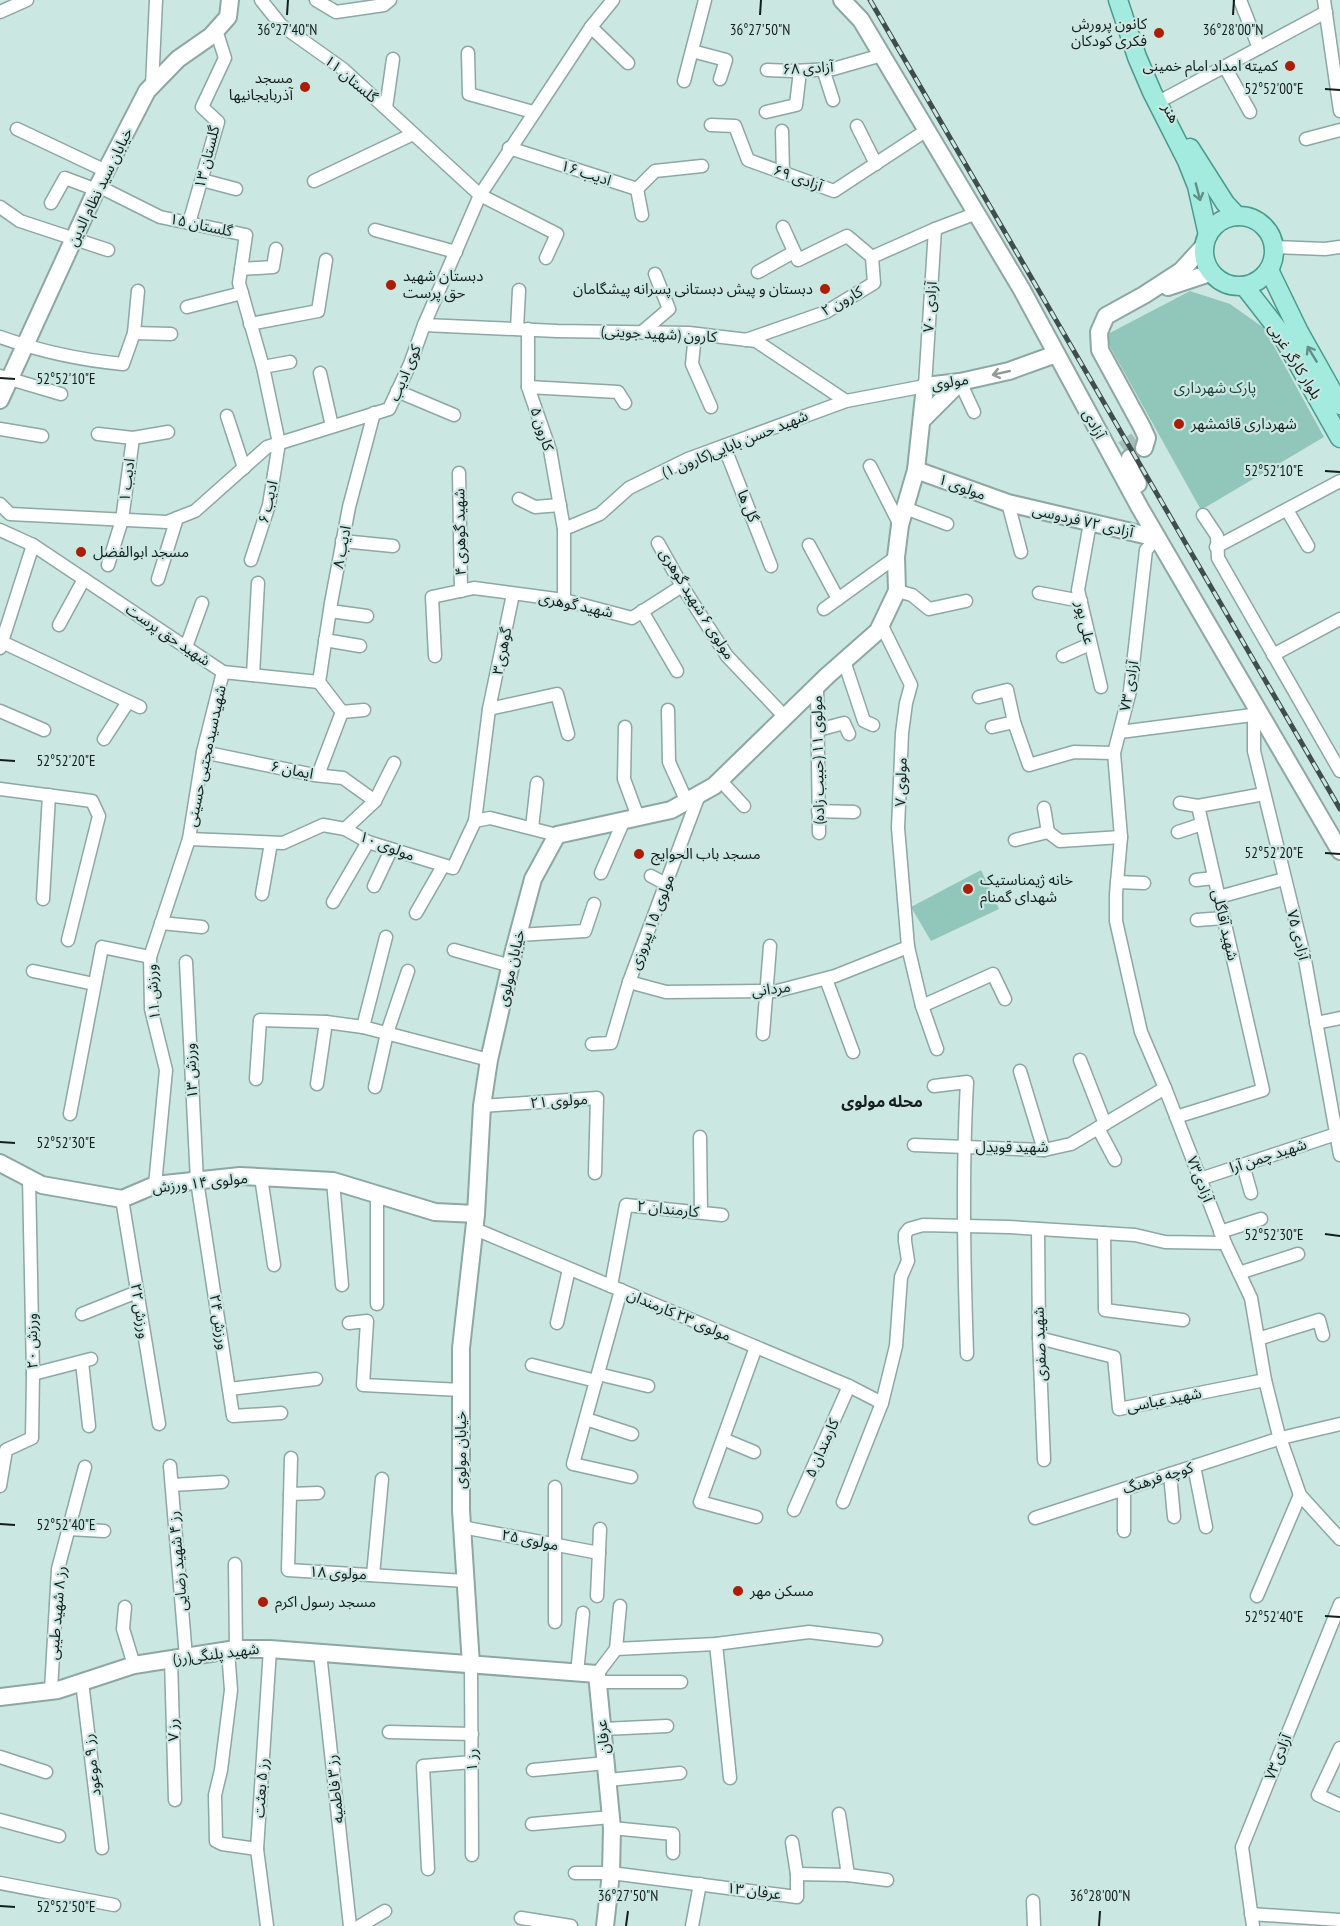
<svg xmlns="http://www.w3.org/2000/svg" width="1340" height="1926" font-family="'PT Sans Narrow','Noto Sans Arabic',sans-serif">
<rect width="100%" height="100%" fill="#cbe7e1"/>
<g fill="#91c6bb">
<polygon points="1190,291 1230,304 1264,328 1324,437 1201,510 1104,336"/>
<polygon points="981,870 999,909 931,941 911,907"/>
</g>
<g fill="none" stroke-linecap="round" stroke-linejoin="round">
<polyline stroke="#a6bfba" stroke-width="16" stroke-dasharray="16 8" stroke-linecap="butt" points="1123,449 1137,439"/>
<g stroke="#8da7a2" stroke-width="15">
<g id="street">
<polyline points="261,0 281,25 343,69 480,195 557,234 546,258"/>
<polyline points="316,0 336,12 384,5 390,0"/>
<polyline points="1240,0 1259,48"/>
<polyline points="1324,0 1340,111"/>
<polyline points="0,12 27,0"/>
<polyline points="591,27 628,63"/>
<polyline points="692,51 726,60 720,79"/>
<polyline points="468,53 469,94 533,112"/>
<polyline points="1225,67 1250,112"/>
<polyline points="823,69 833,100"/>
<polyline points="767,70 793,71 833,69 882,55"/>
<polyline points="684,81 705,0"/>
<polyline points="152,86 156,0"/>
<polyline points="1164,99 1326,12"/>
<polyline points="386,108 393,59"/>
<polyline points="766,112 796,105 800,71"/>
<polyline points="711,125 735,126 748,160 834,191 927,130"/>
<polyline points="857,126 876,164"/>
<polyline points="17,129 106,171"/>
<polyline points="782,131 783,173"/>
<polyline points="1306,139 1340,130"/>
<polyline points="509,148 637,189 642,215"/>
<polyline points="202,180 236,189"/>
<polyline points="314,181 413,134"/>
<polyline points="98,186 160,217 246,235 239,283 263,367 279,443 269,505 251,560"/>
<polyline points="637,189 655,171 702,166"/>
<polyline points="51,203 65,178 97,190"/>
<polyline points="0,207 20,221 108,250"/>
<polyline points="189,223 218,122 202,107 225,58 216,30"/>
<polyline points="783,227 798,260 847,236 872,257"/>
<polyline points="375,230 456,252"/>
<polyline points="1274,247 1325,249 1340,247"/>
<polyline points="241,269 273,267 276,249"/>
<polyline points="758,272 794,252"/>
<polyline points="187,307 242,293"/>
<polyline points="250,324 318,311 326,260"/>
<polyline points="424,325 557,331 689,333 756,341 846,401 925,386 935,229"/>
<polyline points="517,329 519,290"/>
<polyline points="528,329 528,387 550,450 564,529 564,600"/>
<polyline points="642,332 669,309 655,274"/>
<polyline points="134,333 171,334"/>
<polyline points="695,334 692,364 711,407"/>
<path d="M0,337C42,352 79,360 123,364L134,333L138,291"/>
<polyline points="746,340 826,312 874,283 872,257 935,229 977,213"/>
<polyline points="263,367 290,362"/>
<polyline points="320,373 332,426"/>
<polyline points="0,376 61,394"/>
<polyline points="960,382 974,412"/>
<polyline points="528,387 618,392 625,403"/>
<polyline points="397,391 454,415"/>
<polyline points="227,416 244,468"/>
<polyline points="0,429 42,436"/>
<polyline points="98,434 133,438 122,520 108,565"/>
<polyline points="133,438 168,432"/>
<polyline points="724,446 771,566"/>
<polyline points="870,466 900,525"/>
<polyline points="459,473 461,591"/>
<polyline points="519,499 535,507 560,505"/>
<polyline points="1008,503 1021,552"/>
<polyline points="0,504 10,514 167,522 195,511 267,447 389,409 410,364 424,325 480,195 591,27 613,0"/>
<polyline points="905,508 947,524"/>
<polyline points="1287,510 1308,546"/>
<polyline points="1203,515 1217,536 1218,558 1340,771"/>
<polyline points="1090,523 1078,590 1101,687"/>
<polyline points="564,529 600,514 629,488 688,459 846,401"/>
<polyline points="0,530 33,545 223,672 319,682"/>
<polyline points="1157,538 1146,550 1130,691 1114,753 1121,837 1116,894 1116,921 1141,1032 1165,1088 1225,1243 1251,1298 1265,1380 1278,1432 1300,1495 1340,1539"/>
<polyline points="342,541 393,546"/>
<polyline points="658,543 682,586 727,656 785,717"/>
<polyline points="809,545 838,599"/>
<polyline points="1216,547 1340,481"/>
<polyline points="158,579 177,518"/>
<polyline points="897,591 912,595 929,609 966,601"/>
<polyline points="1039,593 1081,601"/>
<polyline points="824,609 896,557"/>
<polyline points="330,611 367,616"/>
<polyline points="642,611 677,671"/>
<polyline points="881,624 911,685 906,703 902,733 898,828 908,947 922,1006 937,1049"/>
<polyline points="59,625 84,579"/>
<polyline points="325,640 360,646"/>
<polyline points="2,642 140,707"/>
<polyline points="186,647 202,603"/>
<polyline points="0,648 33,545"/>
<polyline points="1273,655 1340,619"/>
<polyline points="435,656 432,597 474,588 564,600 632,618 682,586"/>
<polyline points="1063,656 1090,644"/>
<polyline points="844,661 864,721 873,725"/>
<polyline points="253,675 258,583"/>
<polyline points="319,682 331,603 349,507 374,413"/>
<polyline points="817,686 819,833"/>
<polyline points="979,697 1007,690 1014,722 1029,765 1074,752 1114,753"/>
<polyline points="489,709 557,694 568,734"/>
<polyline points="668,710 669,762 687,802"/>
<polyline points="0,711 44,730"/>
<polyline points="342,712 364,710"/>
<polyline points="1254,717 1254,751 1305,960 1340,1155"/>
<polyline points="625,727 624,779 638,817"/>
<polyline points="992,727 1014,722"/>
<polyline points="818,730 844,723 849,734"/>
<polyline points="1120,732 1260,714"/>
<polyline points="104,739 128,702"/>
<polyline points="203,752 314,775 343,778 375,801 345,829"/>
<polyline points="318,775 342,712 319,682"/>
<polyline points="720,780 744,806"/>
<polyline points="0,789 92,801 99,816 68,940"/>
<polyline points="375,801 394,763"/>
<polyline points="1180,803 1198,806"/>
<polyline points="1044,808 1048,832"/>
<polyline points="818,811 854,812"/>
<polyline points="475,821 489,709 513,594"/>
<polyline points="532,828 537,783"/>
<polyline points="1178,832 1202,824"/>
<polyline points="189,839 283,843 323,825 345,829 368,842 453,868 475,821 490,818 557,835"/>
<polyline points="1015,840 1048,832 1060,841 1121,837"/>
<polyline points="601,873 624,820"/>
<polyline points="651,876 666,884"/>
<polyline points="1196,880 1214,878"/>
<polyline points="1117,882 1144,883"/>
<polyline points="374,886 391,850"/>
<polyline points="262,894 271,843"/>
<polyline points="1219,897 1284,879"/>
<polyline points="43,899 49,795"/>
<polyline points="333,902 368,842"/>
<polyline points="416,913 443,866"/>
<polyline points="1197,920 1224,918"/>
<polyline points="161,923 202,927"/>
<polyline points="518,935 585,931 594,904"/>
<polyline points="454,950 511,966"/>
<polyline points="186,962 197,1181 233,1416 281,1413"/>
<polyline points="33,971 94,984"/>
<polyline points="826,979 853,1052"/>
<polyline points="629,982 666,992 777,991 835,976 908,947"/>
<polyline points="922,1006 993,974 1005,999"/>
<polyline points="1316,1023 1340,1018"/>
<polyline points="363,1027 386,937"/>
<polyline points="763,1034 770,946"/>
<polyline points="592,1044 611,1043 629,982 699,795"/>
<polyline points="1080,1060 1105,1124"/>
<polyline points="1020,1071 1044,1150"/>
<polyline points="256,1079 260,1020 326,1022 363,1027 489,1060"/>
<polyline points="317,1084 326,1022"/>
<path d="M934,1086L967,1082C962,1173 964,1263 967,1354"/>
<polyline points="375,1087 387,1033 408,971"/>
<polyline points="482,1106 597,1098 595,1173"/>
<polyline points="70,1114 102,947 150,957"/>
<polyline points="1176,1117 1263,1090 1198,806 1264,794"/>
<polyline points="1098,1128 1115,1160"/>
<polyline points="700,1137 701,1212"/>
<polyline points="914,1145 1044,1150 1071,1144 1165,1088"/>
<polyline points="1243,1165 1251,1193"/>
<polyline points="261,1177 274,1265"/>
<polyline points="1200,1179 1336,1134"/>
<polyline points="333,1181 342,1285"/>
<polyline points="155,1185 166,1070 151,1009 150,957 189,839 203,752 223,672"/>
<polyline points="377,1194 377,1304"/>
<polyline points="122,1199 159,1424"/>
<polyline points="475,1229 849,1386 882,1403"/>
<polyline points="1038,1229 1039,1338 1044,1460"/>
<polyline points="1220,1232 1261,1219"/>
<polyline points="1104,1233 1105,1310 1183,1320"/>
<polyline points="1239,1273 1298,1254"/>
<polyline points="611,1286 626,1205 722,1215"/>
<polyline points="621,1290 573,1464 631,1477"/>
<polyline points="82,1314 137,1292"/>
<polyline points="349,1323 367,1321 363,1385 461,1390"/>
<polyline points="557,1323 569,1269"/>
<polyline points="1039,1338 1114,1357 1119,1409 1265,1380"/>
<polyline points="1258,1339 1319,1320 1323,1335"/>
<polyline points="756,1347 700,1502 756,1517"/>
<polyline points="82,1362 89,1426"/>
<polyline points="532,1365 596,1381"/>
<polyline points="33,1374 91,1359"/>
<polyline points="598,1374 648,1386"/>
<polyline points="229,1389 316,1379"/>
<polyline points="586,1419 632,1434"/>
<polyline points="723,1439 754,1452"/>
<polyline points="291,1458 288,1570 466,1581"/>
<polyline points="170,1466 186,1657"/>
<polyline points="1194,1466 1206,1527"/>
<polyline points="1170,1474 1174,1517"/>
<polyline points="172,1485 222,1482"/>
<polyline points="0,1486 6,1450 32,1438 33,1374 29,1178"/>
<polyline points="555,1487 555,1622"/>
<polyline points="290,1494 318,1493"/>
<polyline points="843,1502 882,1403 896,1346 901,1277 908,1261 905,1241 905,1234 909,1229 923,1225 1009,1227 1135,1235 1165,1242 1225,1243"/>
<polyline points="794,1510 849,1386"/>
<polyline points="1035,1518 1281,1438 1340,1424"/>
<polyline points="462,1527 599,1553"/>
<polyline points="69,1529 104,1531"/>
<polyline points="1124,1531 1124,1489"/>
<polyline points="235,1564 236,1649"/>
<polyline points="373,1575 382,1479"/>
<polyline points="597,1596 600,1529"/>
<polyline points="1257,1596 1300,1495"/>
<polyline points="125,1607 123,1629 134,1665"/>
<polyline points="716,1644 730,1778"/>
<polyline points="616,1649 716,1644 809,1632 876,1640"/>
<polyline points="228,1651 231,1690 221,1770 215,1795 216,1841 222,1844 257,1849"/>
<polyline points="320,1653 350,1926"/>
<polyline points="171,1659 175,1800"/>
<polyline points="471,1665 472,1855"/>
<polyline points="577,1673 583,1613"/>
<polyline points="597,1674 616,1649 620,1606"/>
<polyline points="82,1682 102,1848"/>
<polyline points="598,1682 681,1682"/>
<polyline points="51,1690 58,1569 85,1467"/>
<polyline points="603,1729 667,1726"/>
<polyline points="389,1732 472,1734"/>
<polyline points="1340,1748 1318,1795 1340,1805"/>
<polyline points="0,1757 46,1772"/>
<polyline points="533,1770 606,1763"/>
<polyline points="608,1780 680,1773"/>
<polyline points="0,1820 59,1836"/>
<polyline points="532,1824 611,1817"/>
<polyline points="612,1828 673,1834 673,1853"/>
<polyline points="792,1842 797,1874"/>
<polyline points="428,1869 423,1766 472,1762"/>
<polyline points="575,1873 611,1873 797,1897 797,1874 848,1875 839,1814"/>
<polyline points="848,1875 887,1880"/>
<polyline points="0,1883 114,1905"/>
<polyline points="1033,1901 1034,1926"/>
<polyline points="1251,1914 1340,1920"/>
<polyline points="521,1918 571,1926"/>
<polyline points="267,1926 257,1849 270,1649"/>
<polyline points="360,1926 385,1911"/>
<polyline points="692,1926 700,1884"/>
<polyline points="1253,1926 1242,1847 1340,1604"/>
</g>
</g>
<g stroke="#8da7a2" stroke-width="20">
<g id="secondary">
<polyline points="842,0 861,20 1022,290 1140,508 1340,851"/>
<polyline points="1168,287 1210,273"/>
<polyline points="0,400 98,186 147,91 178,59 211,36 228,17 230,0"/>
<polyline points="922,420 960,382"/>
<polyline points="1144,448 1147,438 1142,427 1100,350 1099,332 1106,316 1144,295 1181,271 1203,247"/>
<polyline points="1130,458 1130,469 1138,484"/>
<polyline points="916,470 1008,503 1157,538"/>
<polyline points="0,1163 42,1185 122,1199 155,1185 240,1176 333,1181 435,1212 476,1214"/>
<polyline points="471,1665 461,1510 461,1348 476,1214 482,1106 489,1060 514,950 533,879 557,835 671,810 714,786 827,676 878,631 897,591 896,557 900,525 916,470 925,386 960,382 1009,371 1056,354"/>
<polyline points="0,1697 58,1690 134,1665 236,1649 270,1649 597,1674 612,1828 611,1873 605,1926"/>
</g>
</g>
<g stroke="#4a9a8d" stroke-width="21">
<g id="primary">
<polyline points="1118,0 1137,57 1152,92 1187,161 1197,186 1208,235"/>
<polyline points="1190,148 1225,203 1237,216"/>
<circle cx="1239" cy="251" r="35"/>
<polyline points="1269,270 1299,332 1340,405"/>
<polyline points="1245,287 1280,332 1340,438"/>
</g>
</g>
<use href="#street" stroke="#fff" stroke-width="12"/>
<use href="#secondary" stroke="#fff" stroke-width="16"/>
<use href="#primary" stroke="#a4ebdf" stroke-width="18"/>
<g stroke="#3f4e4b" stroke-width="5">
<polyline id="rail" points="870,0 1340,809"/>
</g>
<use href="#rail" stroke="#cbe7e1" stroke-width="3" stroke-dasharray="9" stroke-linecap="butt"/>
</g>
<defs><path id="oneway-shaft" d="M-6 0H5M1.5-3L5.5 0L1.5 3" fill="none" stroke-width="1.6" stroke-linecap="round" stroke-linejoin="round" transform="scale(1.5)"/></defs>
<g stroke="#638f87">
<use href="#oneway-shaft" transform="translate(1198 192) rotate(75)"/>
<use href="#oneway-shaft" transform="translate(1312 354) rotate(-121)"/>
</g>
<use stroke="#959a99" href="#oneway-shaft" transform="translate(1001 373) rotate(167)"/>
<path fill="none" stroke="#141e1c" stroke-width="2" d="M287,15L288,0M760,15L761,0M1233,15L1234,0M1325,89L1340,90M0,378L15,379M1325,471L1340,472M0,760L15,761M1325,853L1340,854M0,1142L15,1143M1325,1234L1340,1236M0,1524L15,1525M1325,1616L1340,1617M0,1906L15,1907M626,1926L628,1911M1099,1926L1100,1911"/>
<g fill="#ac1d06" stroke="#cbe7e1" stroke-width="2">
<circle cx="1159" cy="33" r="6"/>
<circle cx="1290" cy="66" r="6"/>
<circle cx="305" cy="87" r="6"/>
<circle cx="391" cy="285" r="6"/>
<circle cx="825" cy="289" r="6"/>
<circle cx="1179" cy="424" r="6"/>
<circle cx="81" cy="552" r="6"/>
<circle cx="639" cy="854" r="6"/>
<circle cx="968" cy="889" r="6"/>
<circle cx="738" cy="1591" r="6"/>
<circle cx="263" cy="1602" r="6"/>
</g>
<g text-anchor="middle" stroke-width="4.5" stroke-linejoin="round" paint-order="stroke">
<g font-size="15" fill="#141e1c" stroke="#cbe7e1" text-anchor="start">
<text x="1147" y="29" text-anchor="end">کانون پرورش<tspan x="1147" dy="17">فکری کودکان</tspan></text>
<text x="1278" y="71" text-anchor="end">کمیته امداد امام خمینی</text>
<text x="293" y="83" text-anchor="end">مسجد<tspan x="293" dy="17">آذربایجانیها</tspan></text>
<text x="403" y="281">دبستان شهید<tspan x="403" dy="17">حق پرست</tspan></text>
<text x="813" y="294" text-anchor="end">دبستان و پیش دبستانی پسرانه پیشگامان</text>
<text x="1191" y="429">شهرداری قائمشهر</text>
<text x="93" y="557">مسجد ابوالفضل</text>
<text x="651" y="859">مسجد باب الحوایج</text>
<text x="980" y="885">خانه ژیمناستیک<tspan x="980" dy="17">شهدای گمنام</tspan></text>
<text x="750" y="1596">مسکن مهر</text>
<text x="275" y="1607">مسجد رسول اکرم</text>
</g>
<g font-size="15" fill="#141e1c" stroke="#cbe7e1">
<text transform="translate(808 68) rotate(-3)" y="5">آزادی ۶۸</text>
<text transform="translate(351 79) rotate(40)" y="5">گلستان ۱۱</text>
<text transform="translate(1171 113) rotate(62)" y="5">هنر</text>
<text transform="translate(207 157) rotate(-76)" y="5">گلستان ۱۳</text>
<text transform="translate(586 173) rotate(18)" y="5">ادیب ۱۶</text>
<text transform="translate(798 178) rotate(20)" y="5">آزادی ۶۹</text>
<text transform="translate(100 187) rotate(-64)" y="5">خیابان سید نظام الدین</text>
<text transform="translate(201 225) rotate(12)" y="5">گلستان ۱۵</text>
<text transform="translate(842 301) rotate(-29)" y="5">کارون ۲</text>
<text transform="translate(930 307) rotate(-86)" y="5">آزادی ۷۰</text>
<text transform="translate(659 334) rotate(3)" y="5">کارون (شهید جوینی)</text>
<text transform="translate(1295 361) rotate(58)" y="5">بلوار کارگر غربی</text>
<text transform="translate(405 373) rotate(-67)" y="5">کوی ادیب</text>
<text transform="translate(950 382) rotate(-9)" y="5">مولوی</text>
<text transform="translate(1094 424) rotate(62)" y="5">آزادی</text>
<text transform="translate(542 429) rotate(72)" y="5">کارون ۵</text>
<text transform="translate(735 444) rotate(-22)" y="5">شهید حسن بابایی(کارون ۱)</text>
<text transform="translate(127 480) rotate(-83)" y="5">ادیب ۱</text>
<text transform="translate(962 487) rotate(20)" y="5">مولوی ۱</text>
<text transform="translate(268 502) rotate(-77)" y="5">ادیب ۶</text>
<text transform="translate(748 506) rotate(68)" y="5">گل ها</text>
<text transform="translate(1083 521) rotate(13)" y="5">آزادی ۷۲ فردوسی</text>
<text transform="translate(460 532) rotate(-91)" y="5">شهید گوهری ۴</text>
<text transform="translate(342 547) rotate(-79)" y="5">ادیب ۸</text>
<text transform="translate(697 604) rotate(58)" y="5">مولوی ۶ شهید گوهری</text>
<text transform="translate(576 605) rotate(12)" y="5">شهید گوهری</text>
<text transform="translate(1085 623) rotate(78)" y="5">علی پور</text>
<text transform="translate(168 635) rotate(34)" y="5">شهید حق پرست</text>
<text transform="translate(502 651) rotate(-79)" y="5">گوهری۳</text>
<text transform="translate(1129 686) rotate(-80)" y="5">آزادی ۷۳</text>
<text transform="translate(206 756) rotate(-78)" y="5">شهیدسیدمجتبی حسینی</text>
<text transform="translate(818 760) rotate(-91)" y="5">مولوی ۱۱ (حبیب زاده)</text>
<text transform="translate(292 770) rotate(11)" y="5">ایمان ۶</text>
<text transform="translate(901 782) rotate(-88)" y="5">مولوی ۷</text>
<text transform="translate(387 846) rotate(21)" y="5">مولوی ۱۰</text>
<text transform="translate(652 922) rotate(-69)" y="5">مولوی ۱۵ پیروزی</text>
<text transform="translate(1225 925) rotate(77)" y="5">شهید آقاگلی</text>
<text transform="translate(1298 935) rotate(76)" y="5">آزادی ۷۵</text>
<text transform="translate(511 968) rotate(-77)" y="5">خیابان مولوی</text>
<text transform="translate(771 989) rotate(-7)" y="5">مردانی</text>
<text transform="translate(153 992) rotate(-94)" y="5">ورزش ۱۱</text>
<text transform="translate(191 1071) rotate(-93)" y="5">ورزش ۱۳</text>
<text transform="translate(559 1101) rotate(-4)" y="5">مولوی ۲۱</text>
<text x="1012" y="1152">شهید قویدل</text>
<text transform="translate(1268 1156) rotate(-18)" y="5">شهید چمن آرا</text>
<text transform="translate(1200 1179) rotate(69)" y="5">آزادی۷۳</text>
<text transform="translate(200 1183) rotate(-6)" y="5">مولوی ۱۴ ورزش</text>
<text transform="translate(668 1209) rotate(6)" y="5">کارمندان ۲</text>
<text transform="translate(140 1311) rotate(81)" y="5">ورزش ۲۲</text>
<text transform="translate(679 1315) rotate(23)" y="5">مولوی ۲۳ کارمندان</text>
<text transform="translate(219 1322) rotate(81)" y="5">ورزش ۲۴</text>
<text transform="translate(32 1341) rotate(-91)" y="5">ورزش ۲۰</text>
<text transform="translate(1040 1344) rotate(-92)" y="5">شهید صفری</text>
<text transform="translate(1164 1400) rotate(-11)" y="5">شهید عباسی</text>
<text transform="translate(822 1448) rotate(-66)" y="5">کارمندان ۵</text>
<text transform="translate(461 1450) rotate(-90)" y="5">خیابان مولوی</text>
<text transform="translate(1158 1478) rotate(-18)" y="5">کوچه فرهنگ</text>
<text transform="translate(530 1540) rotate(11)" y="5">مولوی ۲۵</text>
<text transform="translate(178 1561) rotate(-95)" y="5">رز ۴ شهید رضایی</text>
<text transform="translate(338 1573) rotate(3)" y="5">مولوی ۱۸</text>
<text transform="translate(57 1613) rotate(-85)" y="5">رز ۸ شهید طیبی</text>
<text transform="translate(216 1654) rotate(-7)" y="5">شهید پلنگی(رز)</text>
<text transform="translate(173 1730) rotate(-92)" y="5">رز ۷</text>
<text transform="translate(603 1737) rotate(-96)" y="5">عرفان</text>
<text transform="translate(1278 1757) rotate(-68)" y="5">آزادی۷۳</text>
<text transform="translate(472 1760) rotate(-90)" y="5">رز ۱</text>
<text transform="translate(92 1765) rotate(-97)" y="5">رز ۹ موعود</text>
<text transform="translate(261 1788) rotate(-86)" y="5">رز ۵ بعثت</text>
<text transform="translate(335 1789) rotate(-96)" y="5">رز ۳ فاطمیه</text>
<text transform="translate(754 1891) rotate(7)" y="5">عرفان ۱۳</text>
</g>
<g font-size="15" fill="#1b3e38" stroke="#cbe7e1">
<text x="1215" y="393">پارک شهرداری</text>
</g>
<g font-size="16" font-weight="bold" fill="#141e1c" stroke="#cbe7e1">
<text x="882" y="1107">محله مولوی</text>
</g>
</g>
<g font-size="15" text-anchor="middle" fill="#141e1c" stroke="#cbe7e1" stroke-width="4.5" stroke-linejoin="round" paint-order="stroke">
<text x="287" y="35">36°27'40"N</text>
<text x="760" y="35">36°27'50"N</text>
<text x="1233" y="35">36°28'00"N</text>
<text x="1274" y="94">52°52'00"E</text>
<text x="66" y="384">52°52'10"E</text>
<text x="1274" y="476">52°52'10"E</text>
<text x="66" y="766">52°52'20"E</text>
<text x="1274" y="858">52°52'20"E</text>
<text x="66" y="1148">52°52'30"E</text>
<text x="1274" y="1240">52°52'30"E</text>
<text x="66" y="1530">52°52'40"E</text>
<text x="1274" y="1622">52°52'40"E</text>
<text x="628" y="1901">36°27'50"N</text>
<text x="1100" y="1901">36°28'00"N</text>
<text x="66" y="1912">52°52'50"E</text>
</g>
</svg>
